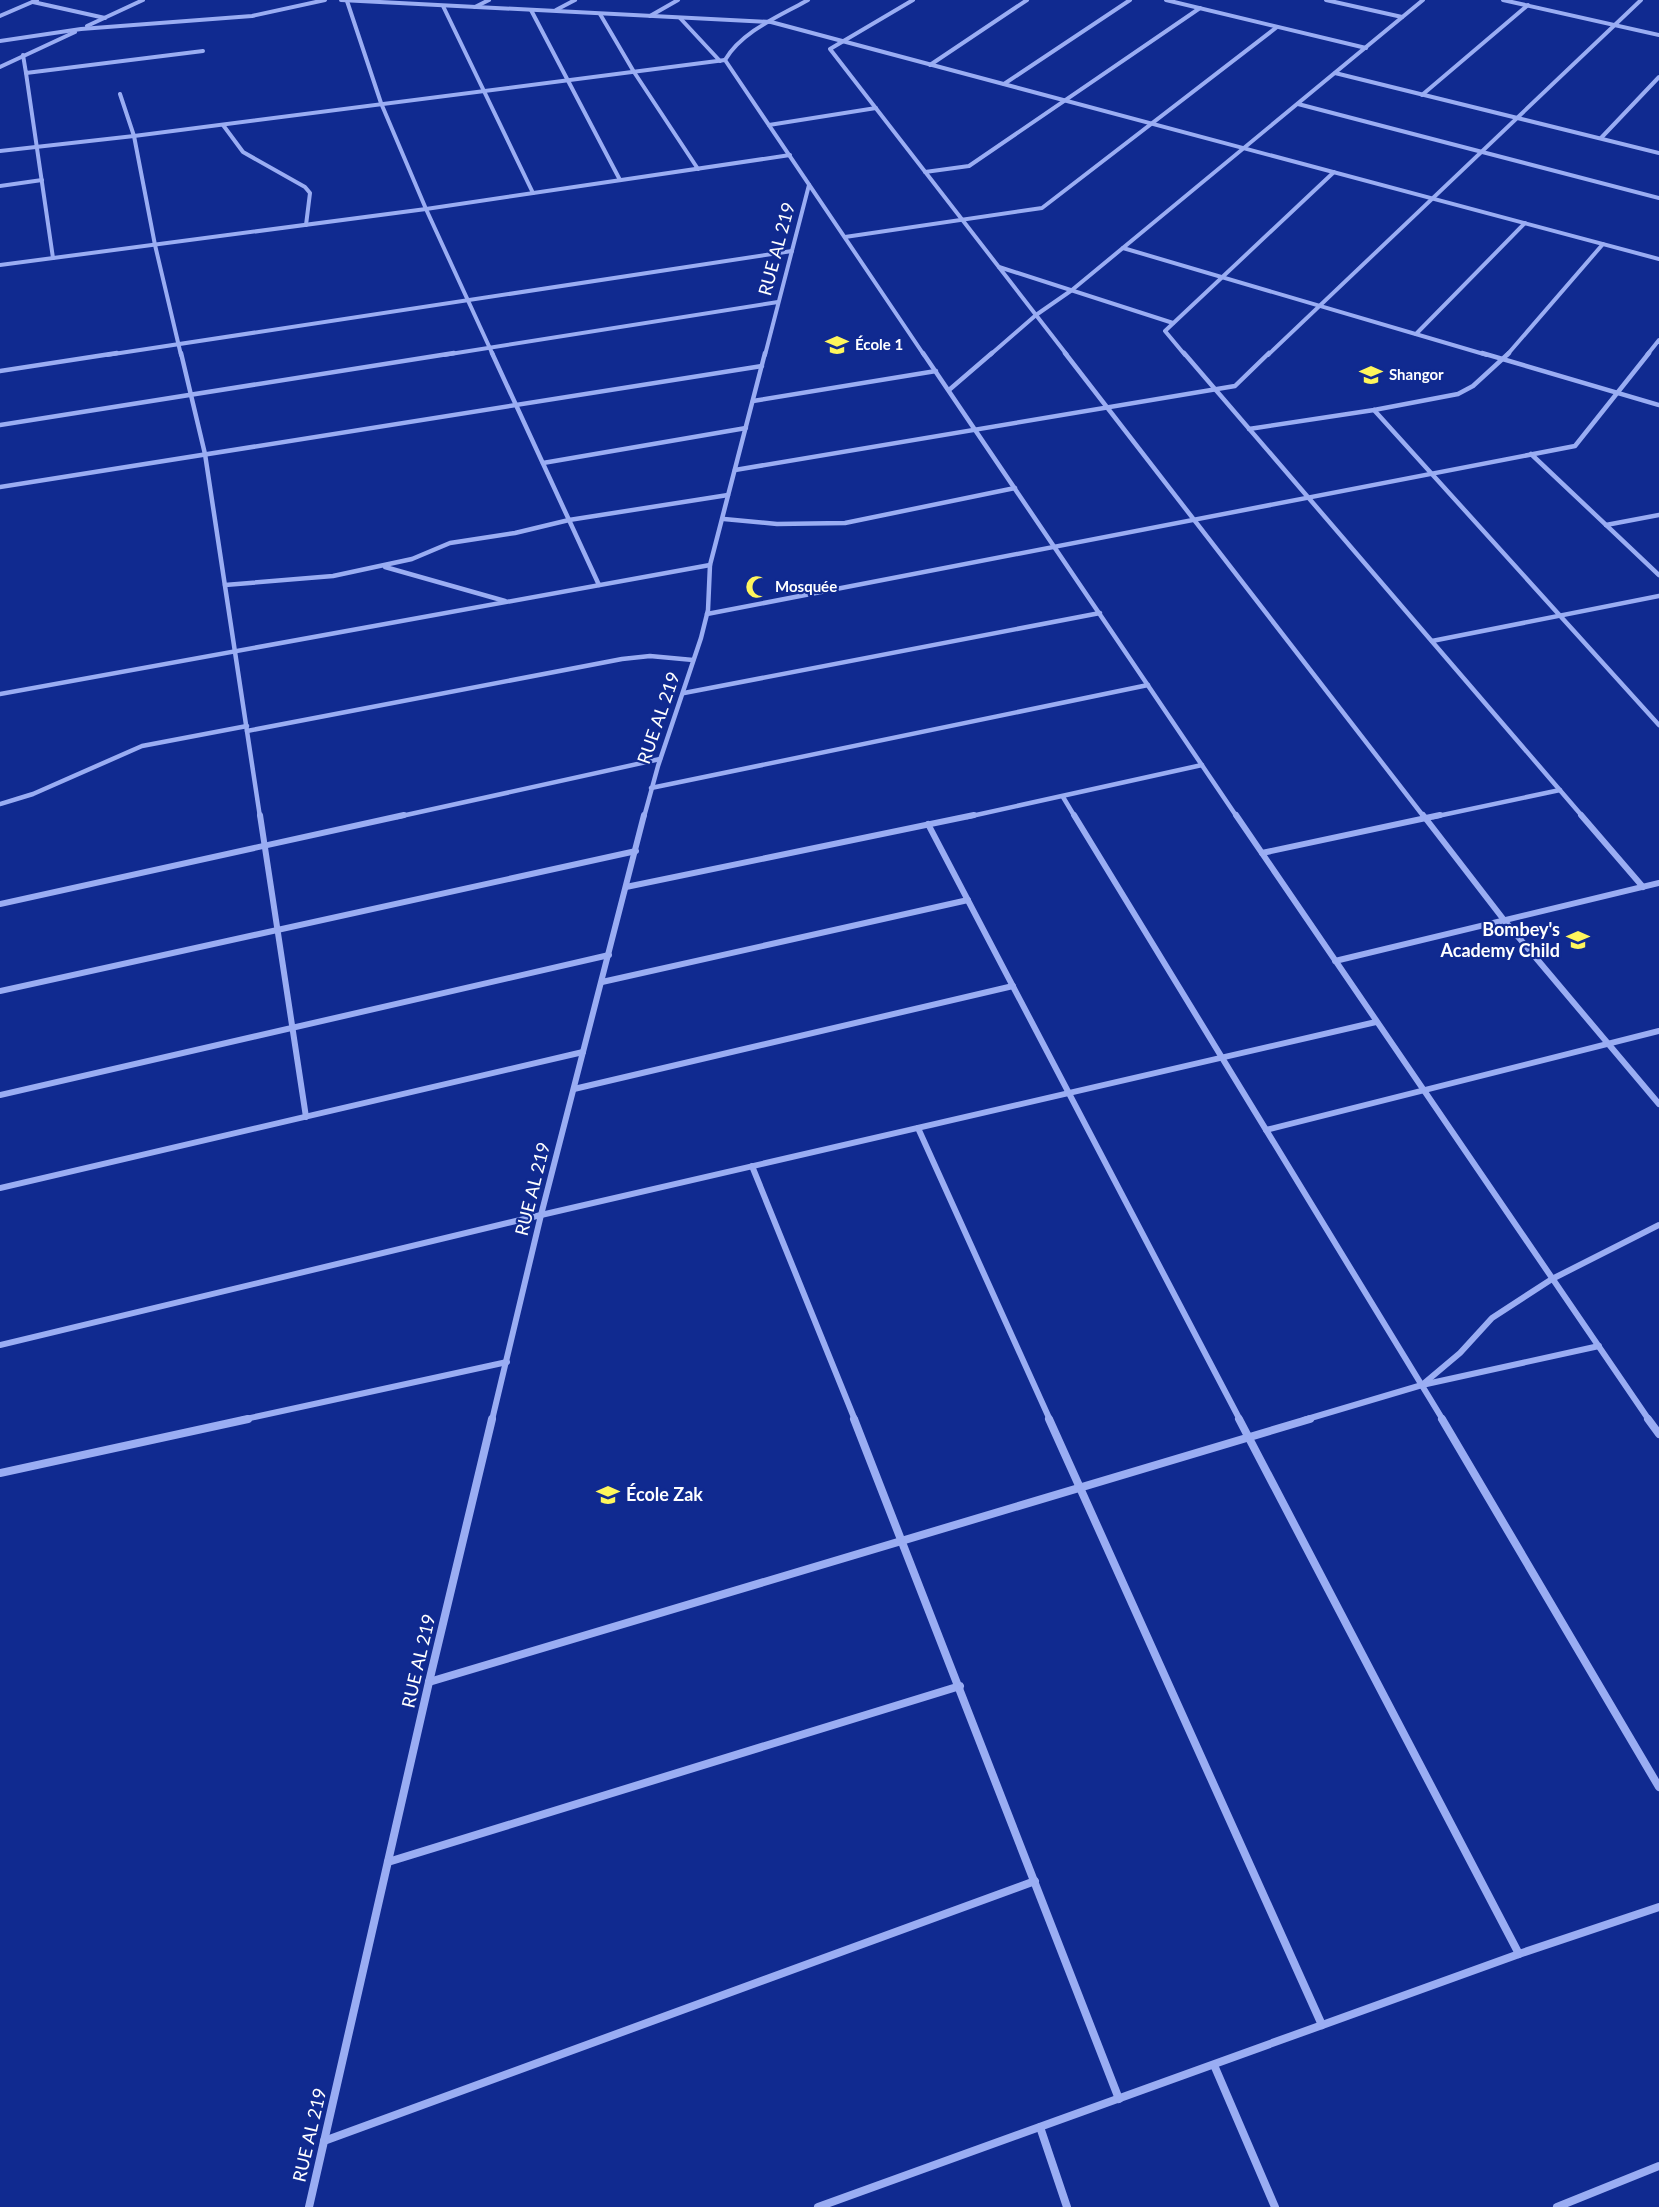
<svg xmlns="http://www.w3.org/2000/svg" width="1659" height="2207" font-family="Lato,sans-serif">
<rect width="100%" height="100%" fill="#102a90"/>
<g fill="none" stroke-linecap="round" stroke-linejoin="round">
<g stroke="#9aadf3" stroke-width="4">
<polyline points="341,0 771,22 1659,259"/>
<polyline points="913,0 830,49 1067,355"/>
<polyline points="1166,0 1366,48"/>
<polyline points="1326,0 1402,17"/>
<polyline points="1503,0 1659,35"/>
<polyline points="347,1 381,103 426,209 493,355"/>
<polyline points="33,2 105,18"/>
<polyline points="443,6 533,193"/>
<polyline points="475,7 489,0"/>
<polyline points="531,10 620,180"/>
<polyline points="556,10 575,0"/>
<polyline points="600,14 634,72 698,169"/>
<polyline points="0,16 37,0"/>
<polyline points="650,16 678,0"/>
<polyline points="680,18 720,61"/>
<polyline points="87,26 143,0"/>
<polyline points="0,41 81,29 252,16 325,0"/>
<polyline points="23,55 26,73 203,51"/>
<polyline points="725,60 924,355"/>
<path d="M725,60C742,31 780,16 808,0"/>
<polyline points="930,65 1027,0"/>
<polyline points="0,67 75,32"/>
<polyline points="26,73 53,258"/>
<polyline points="1335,73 1659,153"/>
<polyline points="1004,84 1130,0"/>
<polyline points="120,94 134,136 155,245 181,355"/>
<polyline points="1422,95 1528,5"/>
<polyline points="1298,104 1659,198"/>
<polyline points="223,125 243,152 305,187 310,193 306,225"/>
<polyline points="769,125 876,108"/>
<polyline points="1601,138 1659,77"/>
<polyline points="0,151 134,136 725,60"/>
<polyline points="925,172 969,166 1200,8"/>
<polyline points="0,186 42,180"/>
<polyline points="845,237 1042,208 1277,27"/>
<polyline points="1123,248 1487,355"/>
<polyline points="0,265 426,209 790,155"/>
<polyline points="999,267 1173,323"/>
<polyline points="1416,334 1525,223"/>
<polyline points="107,355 792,251"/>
<polyline points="444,355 778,302"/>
<polyline points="765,355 809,185"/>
<polyline points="990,355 1036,315 1072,290 1423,0"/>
<polyline points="1185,355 1165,331 1334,172"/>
<polyline points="1268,355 1641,0"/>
<polyline points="1507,355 1603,244"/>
<polyline points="1647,355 1659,340"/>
</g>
<g stroke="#9aadf3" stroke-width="4.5">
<polyline points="181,353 205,454 260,817"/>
<polyline points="492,353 599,585"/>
<polyline points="923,353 1237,817"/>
<polyline points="1065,353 1424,817"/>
<polyline points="1184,353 1583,817"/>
<polyline points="1482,353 1659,405"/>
<polyline points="0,371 117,353"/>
<polyline points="949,390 992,353"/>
<polyline points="753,401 936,371"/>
<polyline points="1374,410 1659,725"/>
<polyline points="0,425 454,353"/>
<polyline points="1249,429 1374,410 1458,394 1473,386 1509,353"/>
<polyline points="1531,454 1659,575"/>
<polyline points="543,463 746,428"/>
<polyline points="735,470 1235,386 1269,353"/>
<polyline points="0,487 762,366"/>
<polyline points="724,519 777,524 845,523 1015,488"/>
<polyline points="1606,525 1659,515"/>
<polyline points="385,567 505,601"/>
<polyline points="225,585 333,576 412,559 450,543 515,533 569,520 728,495"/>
<polyline points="707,614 1575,446 1649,353"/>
<polyline points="1432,641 1659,596"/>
<polyline points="684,693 1100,613"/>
<polyline points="0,694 710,565"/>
<polyline points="247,731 622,659 650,656 693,660"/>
<polyline points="651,788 1148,685"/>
<polyline points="1063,797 1075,817"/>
<polyline points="0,804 33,794 142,746 247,726"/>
<polyline points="397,817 660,759"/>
<polyline points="644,817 658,766 701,638 708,610 710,565 765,353"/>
<polyline points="967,817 1202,765"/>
<polyline points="1433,817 1560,790"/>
</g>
<g stroke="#9aadf3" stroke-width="6">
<polyline points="260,815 306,1117"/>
<polyline points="1074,815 1443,1420"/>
<polyline points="1236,815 1649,1420"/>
<polyline points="1423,815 1504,920 1659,1104"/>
<polyline points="1581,815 1643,887"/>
<polyline points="928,824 1240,1420"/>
<polyline points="1262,853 1440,815"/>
<polyline points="626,887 974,815"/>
<polyline points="0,904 404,815"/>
<polyline points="1335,961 1659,883"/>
<polyline points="602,982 968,900"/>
<polyline points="0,991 636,851"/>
<polyline points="574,1089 1013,986"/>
<polyline points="0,1095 609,955"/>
<polyline points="918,1128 1050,1420"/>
<polyline points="1266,1130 1659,1031"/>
<polyline points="752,1166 855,1420"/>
<polyline points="0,1188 583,1052"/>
<polyline points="0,1345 541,1215 1376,1022"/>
<polyline points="1422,1385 1460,1353 1492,1318 1552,1279 1659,1225"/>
<polyline points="241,1420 507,1362"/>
<polyline points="492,1420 541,1215 644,815"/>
<polyline points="1304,1420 1422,1385 1599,1346"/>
</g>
<g stroke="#9aadf3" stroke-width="8">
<polyline points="854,1419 1119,2099"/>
<polyline points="1049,1419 1322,2025"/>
<polyline points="1239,1419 1519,1954"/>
<polyline points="1442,1419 1659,1787"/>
<polyline points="1648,1419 1659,1434"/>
<polyline points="0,1473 248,1419"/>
<polyline points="429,1682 1310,1419"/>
<polyline points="388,1862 960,1686"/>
<polyline points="1214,2065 1275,2207"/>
<polyline points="1040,2127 1067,2207"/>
<polyline points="324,2141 1035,1881"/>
<polyline points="309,2207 429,1682 492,1419"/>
<polyline points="818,2207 1519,1954 1659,1907"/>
<polyline points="1557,2207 1659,2166"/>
</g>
</g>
<defs>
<g id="school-bare" transform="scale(1.8)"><path d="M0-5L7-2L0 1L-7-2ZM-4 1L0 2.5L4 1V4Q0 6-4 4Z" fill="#fff65c" stroke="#102a90" stroke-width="2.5" paint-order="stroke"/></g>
<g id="mosque-bare" transform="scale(1.8)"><path d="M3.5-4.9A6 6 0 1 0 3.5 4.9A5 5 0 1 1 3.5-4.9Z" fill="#fff65c" stroke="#102a90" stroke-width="2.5" paint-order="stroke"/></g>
</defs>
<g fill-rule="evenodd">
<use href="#school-bare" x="837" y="345"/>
<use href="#school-bare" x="1371" y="375"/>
<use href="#mosque-bare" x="757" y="587"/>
<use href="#school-bare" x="1578" y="940"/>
<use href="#school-bare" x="608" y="1495"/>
</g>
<g text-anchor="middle" stroke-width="4.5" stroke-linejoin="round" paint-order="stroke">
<g font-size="15" font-weight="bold" fill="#fff" stroke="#102a90" text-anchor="start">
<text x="855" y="350">École 1</text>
<text x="1389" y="380">Shangor</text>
<text x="775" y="592">Mosquée</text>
</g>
<g font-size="18" fill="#fff" stroke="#102a90">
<text transform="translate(777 249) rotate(-75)" y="6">RUE AL 219</text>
<text transform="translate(659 718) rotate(-71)" y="6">RUE AL 219</text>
<text transform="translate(533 1189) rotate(-76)" y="6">RUE AL 219</text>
<text transform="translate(419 1661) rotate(-77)" y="6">RUE AL 219</text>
<text transform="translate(310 2135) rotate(-77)" y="6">RUE AL 219</text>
</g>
<g font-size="18" font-weight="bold" fill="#fff" stroke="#102a90" text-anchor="end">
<text x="1560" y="936">Bombey's<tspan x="1560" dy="21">Academy Child</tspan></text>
<text x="626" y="1501" text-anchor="start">École Zak</text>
</g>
</g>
</svg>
